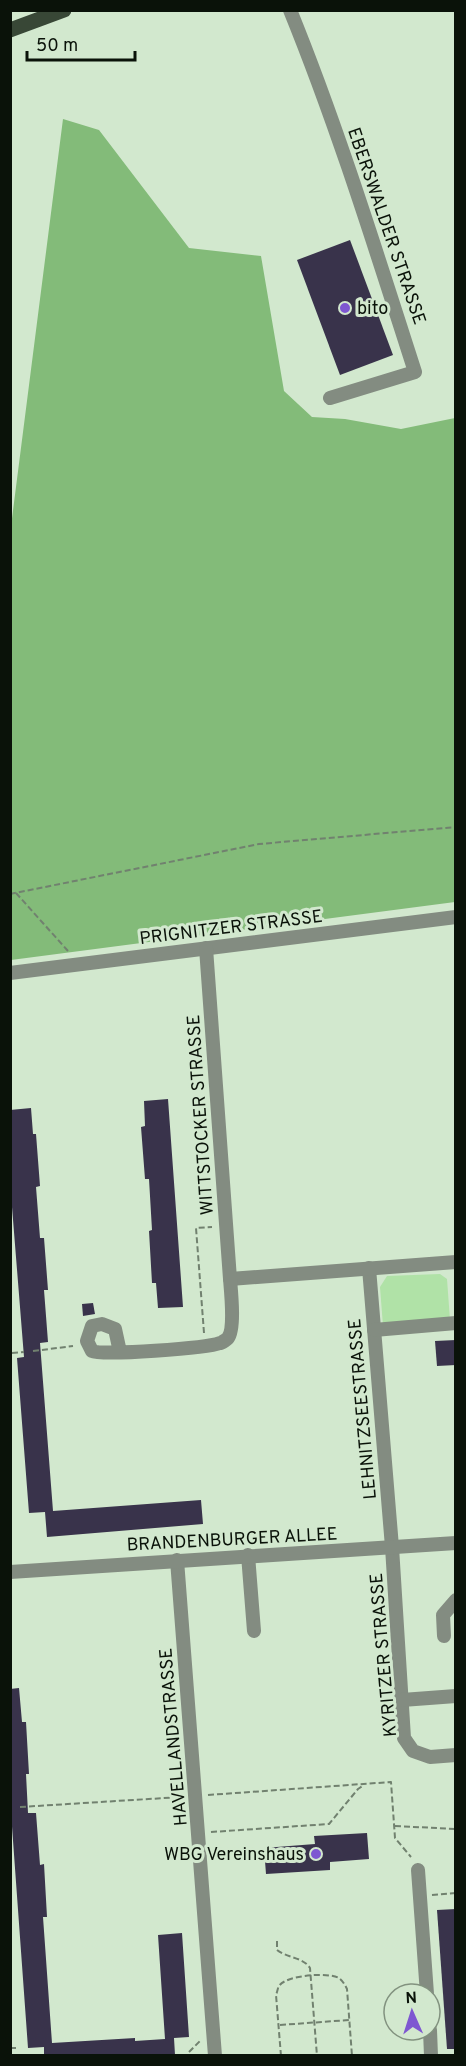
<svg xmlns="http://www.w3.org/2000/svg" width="466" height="2066" font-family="Overpass,sans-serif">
<rect width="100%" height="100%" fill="#d2e8ce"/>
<polygon fill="#b0e2a7" points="440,1274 447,1279 450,1320 383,1326 380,1287 387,1276"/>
<polygon fill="#83bb79" points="63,119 99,130 189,248 261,256 284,391 312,417 345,419 401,429 455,418 455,902 11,960 10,534"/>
<g fill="#39334b">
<polygon points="350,240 393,355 340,375 297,260"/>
<polygon points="168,1099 183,1307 158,1308 156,1283 152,1283 149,1231 152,1230 149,1179 145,1179 141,1127 145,1126 144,1101"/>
<polygon points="31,1108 33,1134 36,1134 40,1186 36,1187 40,1238 44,1238 48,1290 44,1290 48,1342 40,1343 53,1511 201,1500 203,1524 47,1537 45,1512 29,1513 17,1358 24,1357 10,1182 10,1110"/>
<polygon points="93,1303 95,1314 83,1316 82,1304"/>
<polygon points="456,1340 456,1365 437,1366 435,1341"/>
<polygon points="19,1688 22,1722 26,1722 29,1774 26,1774 28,1813 36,1813 40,1865 44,1864 47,1917 43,1917 52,2043 135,2038 135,2041 165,2039 158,1935 182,1933 189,2037 174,2038 175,2055 44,2055 44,2047 28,2048 10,1799 10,1689"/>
<polygon points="367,1833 369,1859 330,1862 330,1870 266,1874 264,1848 315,1844 314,1836"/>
<polygon points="456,1909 456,2049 447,2049 437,1910"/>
</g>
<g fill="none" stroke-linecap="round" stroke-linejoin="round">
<g stroke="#71816f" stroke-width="2" stroke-dasharray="6 3" stroke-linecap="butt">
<polyline points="16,893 68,951"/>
<polyline points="10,894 259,844 456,827"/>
<polyline points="204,1333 196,1228 212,1227"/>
<polyline points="10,1339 11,1353"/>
<polyline points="33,1351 73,1346"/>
<polyline points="12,1353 24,1352"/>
<polyline points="208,1795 391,1782 395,1838 411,1857"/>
<polyline points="10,1807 11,1807"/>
<polyline points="20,1807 181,1797"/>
<polyline points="395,1826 456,1829"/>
<polyline points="211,1832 329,1824 358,1789 364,1785"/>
<polyline points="432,1895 456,1893"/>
<path d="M277,1941V1950C287,1958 303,1957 310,1968L317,2056"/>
<polyline points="10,1945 12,1945"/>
<polyline points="280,2025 349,2020"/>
<polyline points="10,2048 19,2048"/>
<polyline points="189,2052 200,2041"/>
<path d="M281,2056L276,1995C277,1993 278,1987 279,1986C286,1975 328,1972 339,1978C343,1981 345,1985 347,1989L352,2056"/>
</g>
<g stroke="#838c81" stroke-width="14">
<path d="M290,10C338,128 376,251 415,372L330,398"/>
<polyline points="10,973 456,917"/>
<polyline points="369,1268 392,1547 404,1738 413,1751 430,1757 456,1755"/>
<polyline points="230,1279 456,1262"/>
<polyline points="374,1330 456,1323"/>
<path d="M120,1352L115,1329L102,1324L92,1326L87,1341L92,1351C102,1356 207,1348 220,1343C222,1343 227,1339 228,1338C235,1329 231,1291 230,1279L206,948"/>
<polyline points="248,1555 254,1631"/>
<polyline points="177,1560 215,2056"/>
<polyline points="10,1572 456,1543"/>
<polyline points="444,1636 443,1615 456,1600"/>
<polyline points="402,1700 456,1696"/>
<polyline points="418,1870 427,1994"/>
<polyline points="430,2030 431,2056"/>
</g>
<polyline stroke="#384736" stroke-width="15" points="10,30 64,10"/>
</g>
<g fill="#7e57d1" stroke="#d2e8ce" stroke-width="2">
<circle cx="345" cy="308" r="6"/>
<circle cx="316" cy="1854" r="6"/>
</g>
<g text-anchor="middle" stroke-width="6" stroke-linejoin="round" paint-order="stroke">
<g font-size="18" fill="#0a1209" stroke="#d2e8ce">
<text transform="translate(387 226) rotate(71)" y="6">EBERSWALDER STRASSE</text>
<text transform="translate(231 927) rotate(-7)" y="6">PRIGNITZER STRASSE</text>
<text transform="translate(200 1115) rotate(-94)" y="6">WITTSTOCKER STRASSE</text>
<text transform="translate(362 1409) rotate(-95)" y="6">LEHNITZSEESTRASSE</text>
<text transform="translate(232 1539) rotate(-3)" y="6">BRANDENBURGER ALLEE</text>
<text transform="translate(383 1655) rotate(-95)" y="6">KYRITZER STRASSE</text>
<text transform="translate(173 1737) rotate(-95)" y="6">HAVELLANDSTRASSE</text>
</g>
<g font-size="18" fill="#0a1209" stroke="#d2e8ce" text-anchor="start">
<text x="357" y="314">bito</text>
<text x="304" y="1860" text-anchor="end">WBG Vereinshaus</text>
</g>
</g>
<rect width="466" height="2066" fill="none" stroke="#0a1209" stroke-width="24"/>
<g transform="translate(412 2012) rotate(357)"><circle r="28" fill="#d2e8ce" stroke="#82927f" stroke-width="1.5"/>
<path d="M0-4.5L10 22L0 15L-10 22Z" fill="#7e57d1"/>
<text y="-9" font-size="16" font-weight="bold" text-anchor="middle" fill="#0a1209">N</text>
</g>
<path d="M27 51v9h108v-9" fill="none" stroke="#0a1209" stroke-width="3"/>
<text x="36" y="51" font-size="18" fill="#0a1209" stroke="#d2e8ce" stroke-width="4.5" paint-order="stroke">50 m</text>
</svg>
